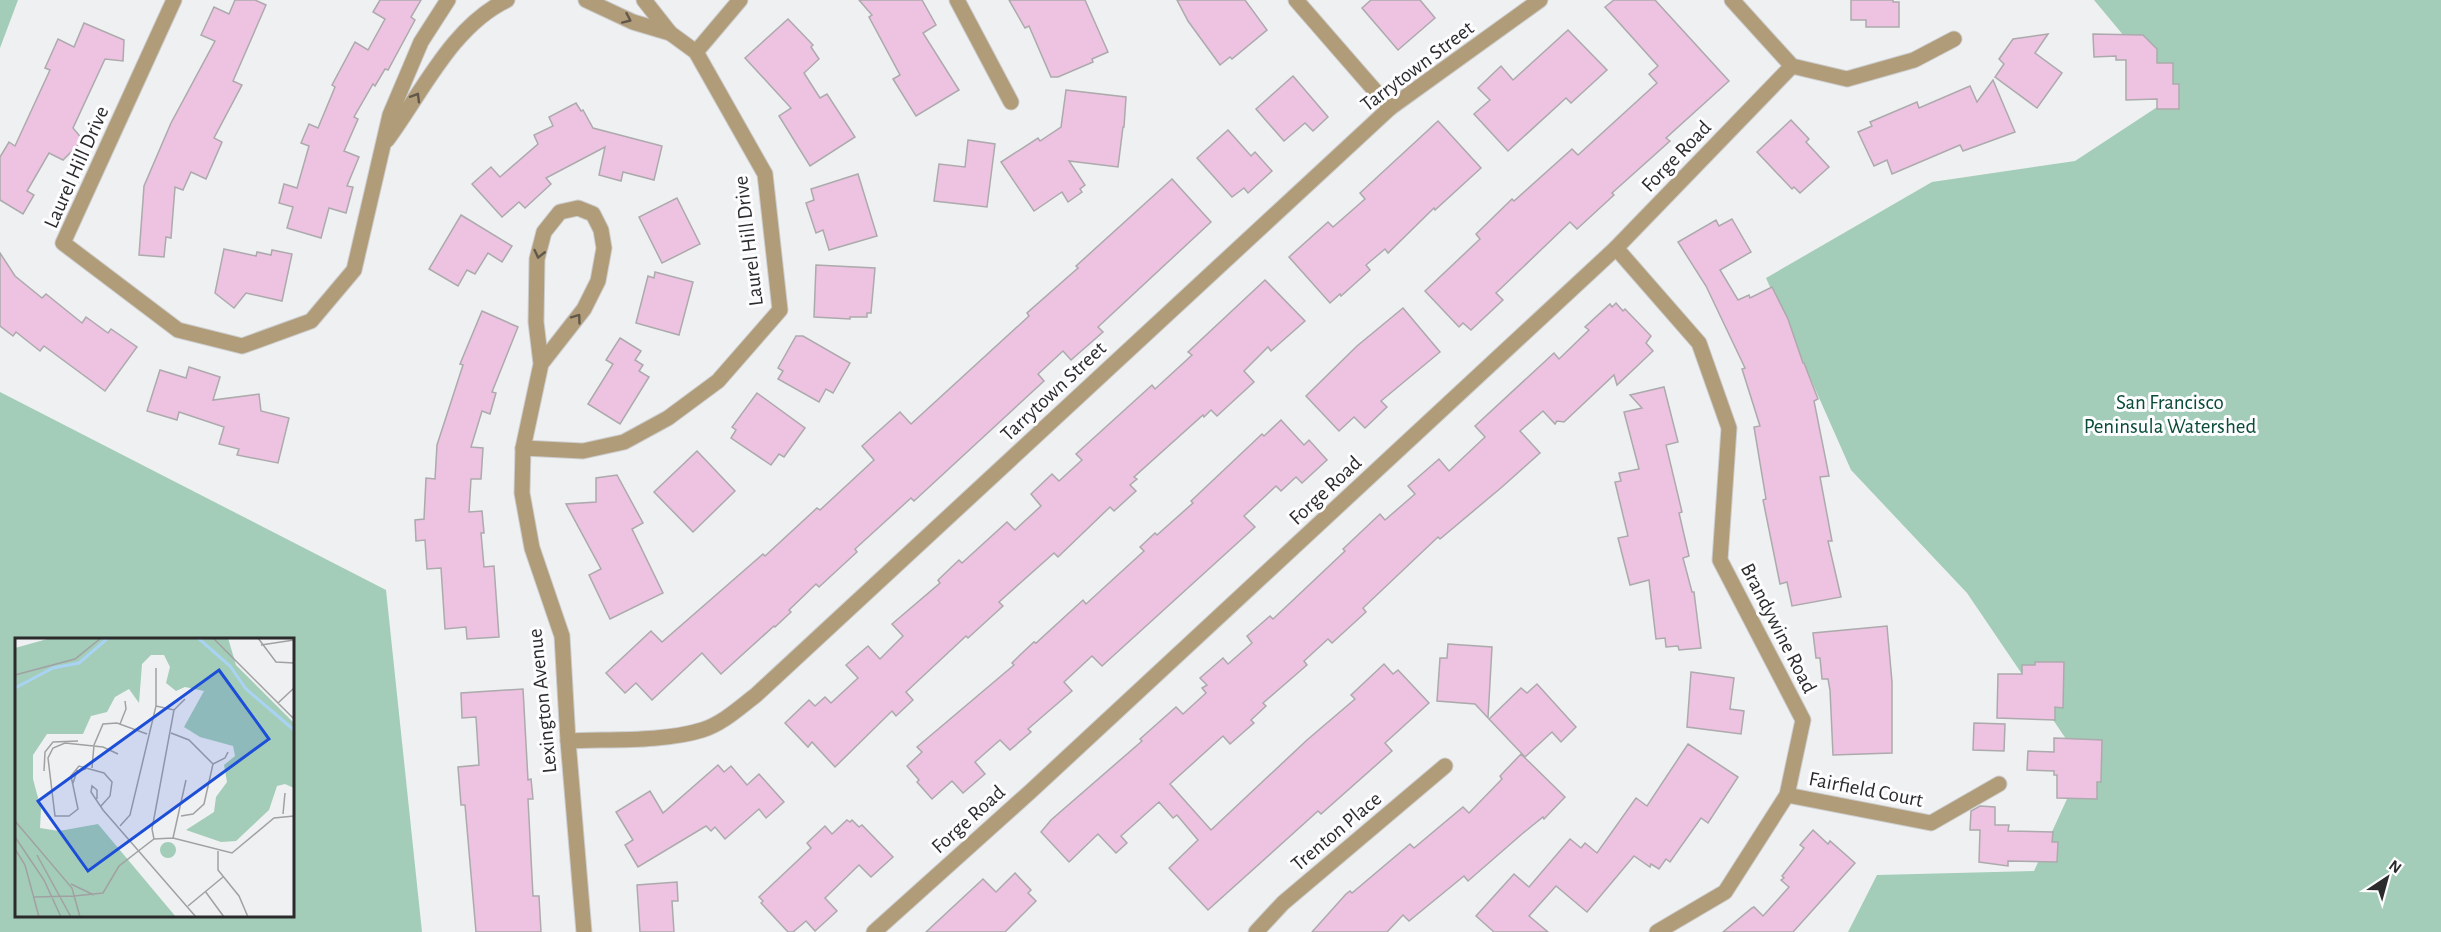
<svg xmlns="http://www.w3.org/2000/svg" width="2441" height="932" font-family="'Alegreya Sans',sans-serif">
<rect width="100%" height="100%" fill="#eff0f2"/>
<g fill="#a3cdb8" fill-rule="evenodd">
<polygon points="0,0 18,0 0,48"/>
<polygon points="2094,0 2441,0 2441,932 1848,932 1877,875 2034,871 2083,764 1967,593 1851,470 1766,278 1932,182 2075,161 2174,96"/>
<path d="M0,392L386,590L422,932H0ZM16,640H292V916H16Z"/>
</g>
<g fill="#edc3e1" stroke="#acaaac" stroke-width="1.5">
<polygon points="235,0 255,0 266,5 233,81 242,85 214,138 222,142 206,179 191,172 183,190 175,187 171,238 166,237 164,257 139,255 144,186 171,123 215,41 201,35 214,7 229,14"/>
<polygon points="380,0 421,0 411,17 415,20 388,70 385,69 375,86 373,84 354,117 358,119 344,151 359,157 347,186 353,187 346,213 329,208 321,238 287,228 293,207 279,203 284,184 297,188 309,146 301,143 309,124 318,128 335,87 332,85 355,42 368,50 385,19 373,12"/>
<polygon points="859,0 922,0 936,25 923,33 959,90 916,116 893,79 900,75 869,17 872,15"/>
<polygon points="1009,0 1085,0 1108,52 1092,59 1093,62 1058,77 1051,77 1029,26 1025,28"/>
<polygon points="1177,0 1245,0 1267,30 1232,59 1230,57 1220,65 1188,21"/>
<polygon points="1371,0 1420,0 1435,18 1398,50 1362,8"/>
<polygon points="1614,0 1655,0 1729,81 1666,138 1670,141 1612,193 1614,195 1577,229 1570,222 1496,293 1503,300 1471,330 1463,323 1459,327 1425,291 1480,239 1476,234 1512,199 1514,201 1572,149 1578,155 1657,83 1649,74 1658,66 1605,7"/>
<polygon points="1851,0 1893,0 1893,2 1899,2 1899,27 1866,27 1866,20 1851,20"/>
<polygon points="788,19 813,45 811,47 819,59 804,73 820,98 827,94 855,137 810,166 779,116 791,108 745,58"/>
<polygon points="84,23 124,40 123,61 105,59 73,128 83,140 63,160 49,153 27,191 34,195 23,214 0,200 0,157 9,142 15,146 50,70 45,68 58,39 74,47"/>
<polygon points="1568,30 1607,70 1571,103 1566,98 1508,151 1474,114 1490,100 1478,88 1501,66 1513,80"/>
<polygon points="2048,34 2035,53 2062,73 2037,108 1995,77 2004,64 1999,59 2013,39"/>
<polygon points="2093,34 2143,35 2157,49 2157,63 2173,63 2173,84 2179,84 2179,109 2157,109 2157,99 2126,100 2126,60 2116,60 2116,56 2094,57"/>
<polygon points="1293,76 1328,117 1313,131 1305,123 1284,141 1256,109"/>
<polygon points="1993,80 2015,132 1963,151 1960,145 1892,174 1887,160 1874,166 1858,132 1872,126 1870,122 1917,102 1919,108 1970,86 1977,102"/>
<polygon points="1066,90 1126,97 1124,127 1123,127 1118,167 1069,161 1085,185 1080,189 1082,192 1068,202 1062,192 1034,211 1001,162 1038,138 1040,141 1061,127"/>
<polygon points="576,103 581,111 583,110 593,128 662,146 654,180 623,172 621,181 599,175 605,147 546,178 551,184 525,208 519,202 502,217 472,184 491,167 500,177 538,144 534,135 553,126 549,117"/>
<polygon points="1791,120 1809,139 1806,142 1829,167 1800,193 1794,187 1792,189 1757,152"/>
<polygon points="1438,121 1481,168 1435,210 1434,208 1388,253 1385,249 1366,265 1370,270 1341,296 1340,294 1330,303 1289,257 1328,222 1333,227 1365,199 1360,193"/>
<polygon points="1228,130 1251,156 1255,152 1272,171 1248,193 1244,188 1232,197 1197,158"/>
<polygon points="968,140 995,144 987,207 934,201 939,164 965,167"/>
<polygon points="858,174 877,236 829,250 823,230 816,233 806,203 814,200 811,189"/>
<polygon points="1172,179 1211,222 1098,327 1103,332 1071,360 1063,351 1038,374 1044,381 914,501 911,498 855,549 857,552 819,587 816,584 789,610 791,612 775,627 774,626 721,674 702,653 652,700 636,683 625,693 606,673 651,631 662,642 763,554 765,556 817,508 820,510 874,460 862,446 900,412 911,424 1029,316 1027,313 1078,268 1076,266"/>
<polygon points="677,198 700,244 662,263 639,217"/>
<polygon points="461,215 512,246 502,262 488,253 475,274 467,270 458,286 429,269"/>
<polygon points="1732,219 1751,252 1720,270 1738,300 1749,295 1750,298 1772,287 1788,319 1803,363 1804,363 1818,399 1814,401 1829,476 1820,477 1832,541 1828,541 1841,597 1792,606 1787,582 1780,584 1763,500 1766,499 1754,427 1760,426 1742,369 1745,368 1706,286 1678,242 1716,220 1719,226"/>
<polygon points="224,249 256,256 257,252 271,255 272,250 292,254 282,301 246,293 234,308 215,293"/>
<polygon points="0,253 15,276 42,298 46,294 82,323 86,317 108,333 111,329 137,347 105,391 44,346 40,351 16,332 13,336 0,326"/>
<polygon points="816,265 875,268 871,313 867,313 867,317 850,317 850,319 814,317"/>
<polygon points="655,272 693,282 679,335 636,323 648,276 654,278"/>
<polygon points="1265,280 1305,321 1271,351 1268,347 1244,371 1254,382 1217,416 1211,410 1204,417 1203,415 1134,477 1137,479 1130,485 1136,491 1114,511 1110,507 1058,557 1054,553 999,602 1003,606 968,638 966,636 906,692 913,700 896,716 892,711 835,767 812,742 808,747 785,723 809,700 815,706 825,697 831,703 858,678 846,665 868,646 880,659 903,636 892,624 940,583 938,580 959,560 962,563 1007,522 1015,530 1041,506 1031,494 1052,474 1059,481 1082,460 1076,454 1152,385 1155,389 1192,355 1188,352"/>
<polygon points="1616,303 1623,311 1625,309 1651,336 1646,343 1653,351 1617,385 1614,375 1564,422 1557,421 1555,424 1543,411 1520,431 1540,453 1502,487 1440,539 1438,537 1363,608 1366,612 1332,643 1328,639 1304,661 1307,665 1263,703 1266,706 1251,720 1254,723 1230,744 1223,736 1170,784 1211,830 1307,740 1355,699 1351,695 1384,664 1393,674 1398,670 1429,703 1385,743 1392,751 1321,814 1318,811 1208,910 1169,868 1198,840 1177,815 1173,818 1159,802 1121,836 1127,843 1116,853 1098,834 1069,862 1041,832 1051,820 1142,741 1140,739 1176,707 1183,714 1206,693 1202,688 1207,685 1200,678 1223,658 1228,664 1252,643 1247,636 1270,616 1273,619 1345,551 1343,549 1380,514 1385,520 1415,494 1408,486 1439,459 1449,471 1485,437 1475,426 1554,353 1559,359 1589,330 1585,327 1610,304 1612,307"/>
<polygon points="1403,308 1440,352 1381,401 1387,407 1365,428 1354,417 1339,431 1306,396 1357,346"/>
<polygon points="482,311 518,327 492,392 496,393 490,414 482,411 471,447 483,448 481,479 471,479 469,512 482,511 484,533 481,533 484,567 494,566 499,637 467,639 466,627 445,629 441,568 427,569 425,540 416,541 415,520 424,519 426,478 435,479 437,445 463,365 460,364"/>
<polygon points="796,336 803,336 850,363 833,393 826,389 819,402 778,379 783,371 778,368"/>
<polygon points="620,338 641,351 635,360 643,365 639,371 649,377 620,424 588,404 613,364 606,360"/>
<polygon points="189,367 220,377 213,400 259,394 261,411 289,418 278,463 237,455 239,449 219,444 224,427 179,412 177,420 147,411 160,370 186,378"/>
<polygon points="1664,387 1678,442 1666,445 1682,512 1679,513 1689,556 1683,558 1692,592 1694,592 1701,648 1679,650 1678,646 1666,647 1665,638 1656,639 1649,580 1630,585 1618,538 1628,536 1615,482 1621,481 1619,473 1639,469 1624,412 1642,408 1630,395"/>
<polygon points="757,393 805,428 784,457 779,454 771,465 731,438 736,430 732,427"/>
<polygon points="1281,420 1304,445 1309,440 1327,460 1302,483 1296,477 1281,491 1276,486 1244,516 1255,527 1102,666 1092,656 1064,682 1072,691 1028,729 1031,732 1010,750 1000,740 975,762 985,774 963,793 952,781 932,799 917,782 919,780 907,766 922,752 917,747 1014,665 1012,663 1021,654 1034,642 1036,643 1083,600 1086,604 1144,551 1140,547 1155,533 1157,535 1193,503 1191,501 1262,434 1264,436"/>
<polygon points="697,451 735,491 693,532 654,492"/>
<polygon points="617,475 643,523 632,529 663,593 610,619 589,575 601,569 566,504 596,502 596,478"/>
<polygon points="1887,626 1892,682 1892,753 1833,755 1830,690 1828,679 1822,679 1820,658 1816,658 1813,633"/>
<polygon points="1448,644 1492,647 1488,718 1475,704 1437,701 1440,658 1447,658"/>
<polygon points="2035,662 2064,662 2063,708 2055,707 2055,720 1997,718 1998,674 2022,674 2022,665 2035,665"/>
<polygon points="1691,672 1734,678 1730,709 1744,711 1741,734 1687,727"/>
<polygon points="1537,684 1576,727 1561,742 1552,732 1525,757 1489,719 1521,688 1527,693"/>
<polygon points="523,689 528,780 531,779 533,799 528,799 533,896 539,896 541,932 476,932 465,805 461,805 458,767 479,765 476,717 462,718 461,693"/>
<polygon points="1974,723 2005,724 2004,751 1973,750"/>
<polygon points="2054,738 2102,740 2101,782 2097,782 2097,799 2057,798 2057,775 2054,775 2054,771 2027,770 2028,751 2054,752"/>
<polygon points="1688,744 1738,777 1708,823 1701,818 1670,862 1666,859 1659,869 1651,864 1650,867 1634,856 1587,912 1556,886 1529,916 1548,932 1494,932 1476,916 1514,874 1529,887 1570,839 1581,848 1585,843 1597,853 1636,798 1647,806"/>
<polygon points="1521,754 1565,797 1544,819 1543,817 1522,834 1468,881 1464,876 1409,921 1403,915 1387,932 1312,932 1346,894 1350,891 1352,893 1410,844 1414,848 1463,807 1469,813 1502,779 1500,776"/>
<polygon points="718,765 724,772 731,766 747,785 759,774 784,802 766,818 759,809 725,839 715,827 711,831 706,826 638,867 625,845 633,840 616,812 650,791 663,813"/>
<polygon points="1980,806 1995,807 1995,825 2009,825 2008,831 2053,832 2052,842 2058,842 2057,862 2008,861 2008,866 1979,862 1980,830 1970,830 1971,811"/>
<polygon points="847,820 850,822 852,820 859,827 862,825 893,857 871,877 859,865 825,898 837,911 815,931 806,921 793,932 788,932 761,903 763,901 759,897 811,848 807,843 825,826 832,834"/>
<polygon points="1813,830 1828,844 1830,841 1855,863 1793,932 1723,932 1752,908 1754,907 1763,916 1789,887 1781,880 1784,878 1782,876 1804,848 1800,845"/>
<polygon points="1015,873 1031,890 1028,893 1036,901 1005,932 926,932 983,879 996,892"/>
<polygon points="677,882 678,901 672,901 674,932 640,932 637,885"/>
</g>
<g fill="none" stroke-linecap="round" stroke-linejoin="round">
<g stroke="#cccdce" stroke-width="17">
<g id="street">
<polyline points="174,0 63,243 178,330 242,346 311,321 354,270 390,115 421,42 448,0"/>
<polyline points="586,0 633,22 670,33"/>
<polyline points="957,0 1011,102"/>
<polyline points="1296,0 1390,108"/>
<polyline points="1732,0 1792,66 1847,79 1914,60 1954,39"/>
<polyline points="696,52 740,0"/>
<path d="M387,140C422,93 452,26 507,0"/>
<polyline points="1616,248 1699,343 1729,428 1720,560 1803,720 1787,795 1725,892 1657,932"/>
<polyline points="541,364 584,309 598,281 604,248 601,230 593,214 578,208 560,212 544,232 537,259 536,322 541,364 523,448 522,493 532,548 562,636 568,741 584,932"/>
<polyline points="523,448 583,451 624,442 668,418 718,381 780,310 765,174 696,52 670,33 644,0"/>
<path d="M568,741C608,739 664,742 702,730C722,724 739,708 756,695L1390,108L1540,0"/>
<polyline points="1787,795 1931,823 1999,784"/>
<polyline points="874,932 1031,791 1616,248 1792,66"/>
<polyline points="1256,932 1283,903 1445,766"/>
</g>
</g>
<use href="#street" stroke="#b19c79" stroke-width="15"/>
</g>
<defs><path id="oneway-chevron" d="M-2-3.5L2.5 0L-2 3.5" fill="none" stroke-width="1.6" stroke-linecap="round" stroke-linejoin="round" transform="scale(1.5)"/></defs>
<g stroke="#61584b">
<use href="#oneway-chevron" transform="translate(627 19) rotate(24)"/>
<use href="#oneway-chevron" transform="translate(416 97) rotate(-59)"/>
<use href="#oneway-chevron" transform="translate(539 254) rotate(103)"/>
<use href="#oneway-chevron" transform="translate(577 318) rotate(-54)"/>
</g>
<g text-anchor="middle" stroke-width="6" stroke-linejoin="round" paint-order="stroke">
<g font-size="21" fill="#2b2b2c" stroke="#fdfdff">
<text transform="translate(1417 66) rotate(-37)" y="7">Tarrytown Street</text>
<text transform="translate(1676 156) rotate(-46)" y="7">Forge Road</text>
<text transform="translate(76 167) rotate(-66)" y="7">Laurel Hill Drive</text>
<text transform="translate(748 241) rotate(-97)" y="7">Laurel Hill Drive</text>
<text transform="translate(1053 391) rotate(-43)" y="7">Tarrytown Street</text>
<text transform="translate(1325 490) rotate(-43)" y="7">Forge Road</text>
<text transform="translate(1779 628) rotate(63)" y="7">Brandywine Road</text>
<text transform="translate(542 701) rotate(-96)" y="7">Lexington Avenue</text>
<text transform="translate(1866 789) rotate(11)" y="7">Fairfield Court</text>
<text transform="translate(968 819) rotate(-42)" y="7">Forge Road</text>
<text transform="translate(1336 831) rotate(-40)" y="7">Trenton Place</text>
</g>
<g font-size="21" fill="#0a4c35" stroke="#fdfdff">
<text x="2170" y="409">San Francisco<tspan x="2170" dy="24">Peninsula Watershed</tspan></text>
</g>
</g>
<g transform="translate(15 638)">
<rect width="279" height="279" fill="#eff0f2"/>
<path d="M36,0H213L221,27L279,85V150L270,146L262,148L254,172L221,203L206,204L171,192L199,174L201,159L212,144L209,127L220,118L218,108L185,99L169,89L189,53L170,49L161,53L151,45L155,29L149,17H136L127,26L124,65L114,51L100,59L92,74L76,78L68,96H32L18,117V141L26,171L25,190L44,193L83,186L161,279H0V10ZM145 212a8 8 0 1 1 16 0a8 8 0 1 1-16 0Z" fill="#a3cdb8"/>
<path fill="none" stroke="#a9d3f2" stroke-width="3" d="M183,0L215,28L231,51L279,92M0,50L38,30L64,25L93,0"/>
<path fill="none" stroke="#a1a1a3" stroke-width="1.5" d="M198,0L279,81M243,0L261,24L279,25M246,7L279,2M0,37L60,21L86,0M263,65L279,50M141,68L159,72L170,61M105,86L111,71L110,63M156,95L174,102L198,126L189,166L178,176L166,178M198,126L210,120L213,114M77,130L79,107L88,86L102,85L132,96M29,133L30,114L38,104L63,103M58,145L62,133L71,131M82,161V152L77,148L76,154L88,172L181,279M86,168L95,158L97,144L89,135L64,128L56,138L63,171L54,178H40L33,120L38,110L50,105L88,109L103,116M268,176L270,155M0,183L57,250L65,279M105,188L115,177L141,68V30M0,199L29,242L46,279M158,200L171,142M139,201L137,191L159,72M0,211L10,227L24,279M203,213V232L224,258L233,279M22,217L56,279M56,246L79,257M190,253L209,279M59,258L88,255L104,228L139,201L158,200L217,215L259,180L279,178M19,259L59,258M173,268L208,239"/>
<path fill="#1d4ed8" fill-opacity="0.15" stroke="#1d4ed8" stroke-width="3" d="M204,32L254,101L73,233L23,163Z"/>
<rect width="279" height="279" fill="none" stroke="#2b2b2c" stroke-width="3"/>
</g>
<g transform="translate(2387 878) rotate(36)" stroke="#fdfdff" stroke-width="4.5" paint-order="stroke">
<path d="M0-4.5L10 22L0 15L-10 22Z" fill="#2b2b2c"/>
<text y="-9" font-size="16" font-weight="bold" text-anchor="middle" fill="#2b2b2c">N</text>
</g>
</svg>
